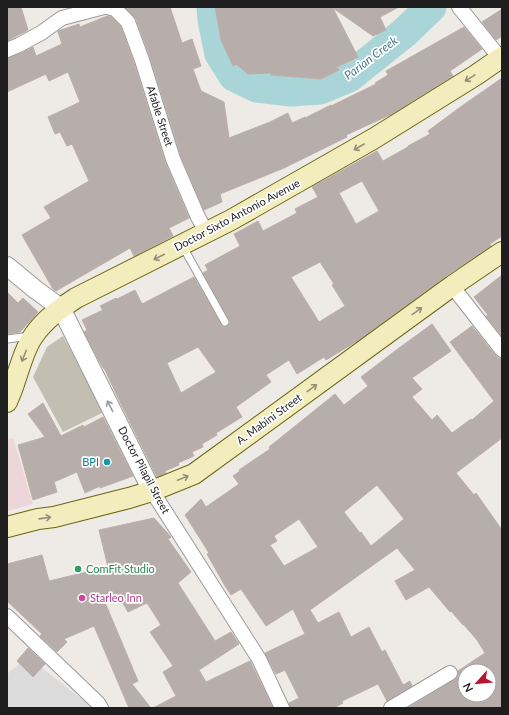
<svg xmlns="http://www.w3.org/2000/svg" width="509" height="715" font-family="Lato,sans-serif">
<rect width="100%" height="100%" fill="#eeeae5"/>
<polygon fill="#dcdbdb" points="28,657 93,708 7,708 7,674"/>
<polygon fill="#edd6d9" points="13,438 33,504 7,511 7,442 8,440"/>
<polygon fill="#c2bfb2" points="63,336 104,412 63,432 33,377 47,347"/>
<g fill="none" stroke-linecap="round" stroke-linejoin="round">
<polyline stroke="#aad5d8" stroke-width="31" points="212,7 213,20 220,54 234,76 257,87 291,91 320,89 349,77 404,33 431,7"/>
</g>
<g fill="#b7aeab" stroke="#beafa9" fill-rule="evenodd">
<polygon points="7,7 21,7 28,30 7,41"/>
<polygon points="127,7 170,7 182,43 192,39 201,66 193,69 201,91 224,102 229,138 270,122 288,113 292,123 305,117 305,118 331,105 331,106 376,84 375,83 388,75 386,71 464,27 482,49 450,71 453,76 392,114 346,135 347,137 284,168 220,194 222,202 204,210 181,156 150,57 136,19 126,8"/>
<polygon points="215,7 399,7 380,17 386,30 373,36 333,8 358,57 337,67 339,70 321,79 271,75 271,73 248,74 236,64 233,66 221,40"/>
<polygon points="502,9 502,36 496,40 482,22"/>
<polygon points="107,16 111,17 121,27 134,63 165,162 189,218 169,228 173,236 134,256 130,248 56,291 53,289 22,235 51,218 44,207 89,181 72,144 67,146 60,132 55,134 48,117 80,102 68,72 49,81 46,74 7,92 7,58 22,53 33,47 36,56 62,44 58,32 58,31 79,24 80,27"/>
<path d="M502,78V236L490,244L491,246L446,276L359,340L326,360L324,357L297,374L289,360L266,375L271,382L236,407L242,417L216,433L217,435L202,444L203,447L192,452L194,456L178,463L179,465L165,471L166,473L157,477L121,404L104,368H103L84,332L87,330L82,320L103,310L100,306L116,298L117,299L135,290L142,304L194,277L221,324L225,327L228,326L230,322L229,320L203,273L208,270L205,265L240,246L234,234L258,221L263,231L297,213L295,209L318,197L312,187L377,151L383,161L408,147V146L430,134L428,131L459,108ZM362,181L379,211L356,224L339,193ZM320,262L334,284L332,285L345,306L319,322L291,277ZM198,347L216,372L181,393L167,363Z"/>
<polygon points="502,275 502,336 486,316 488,315 474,297"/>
<polygon points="7,292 18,303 23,298 38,312 20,332 7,334"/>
<path d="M432,324L451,351L412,378L422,389L412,397L432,420L437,415L452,433L471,419L472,420L494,401L450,342L472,326L495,355L498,358H502V438L456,473L474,495L476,493L502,530V708H408L454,680L458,677V671L485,653L477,640L464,625H463L451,611L450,612L429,587L406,600L395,581L415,570L397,548L310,610L318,623L339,612L351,637L369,627L382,652L385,650L403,685L410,681L412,686L387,701L378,684L342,701L343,703L334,708H290L289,703L299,698L285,670L276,674L265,653L305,634L293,609L266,626L241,589L231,595L225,586L207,554L209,553L185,515L201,499L206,507L239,484L233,476L240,471L239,470L270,449L269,447L335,394L344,405L368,386L361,377L399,348ZM377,485L404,519L371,546L361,532L360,533L344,512ZM299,519L318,547L284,566L270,545L277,541L274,536ZM465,671H489V695H465Z"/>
<polygon points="43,403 61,436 83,425 84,427 103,417 133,476 100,488 100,486 85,493 77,472 54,482 57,492 33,500 18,445 45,437 28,414"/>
<polygon points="154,518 171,537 168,539 191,572 178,583 215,641 231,632 239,644 199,670 206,682 250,661 273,708 153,708 176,696 163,672 173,666 150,632 161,625 147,603 128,612 117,593 104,600 138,681 132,684 151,708 129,708 94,626 64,639 67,642 57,652 40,636 42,634 7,601 7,564 42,555 49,581 108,567 99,530"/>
<polygon points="28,648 45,664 33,677 17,661"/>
</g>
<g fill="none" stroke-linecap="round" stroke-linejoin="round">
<g stroke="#9b9b9b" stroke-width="9">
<g id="service">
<polyline points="182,245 225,322"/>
<polyline points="7,339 31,336"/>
</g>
</g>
<g stroke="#9b9b9b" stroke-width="16">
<g id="minor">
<polyline points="107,7 115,9 128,22 142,60 173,159 198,217 206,232"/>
<polyline points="459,7 500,58"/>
<polyline points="7,50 19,45 41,33 62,18 104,7"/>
<polyline points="452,286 502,350"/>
<polyline points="152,491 259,659 282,708"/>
<polyline points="7,616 98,703 101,708"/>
<polyline points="391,708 450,673"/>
</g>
</g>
<g stroke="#9b9b9b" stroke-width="20">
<polyline id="tertiary" points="7,266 36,290 61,308 152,491"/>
</g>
<g stroke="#6b6610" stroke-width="22">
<g id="secondary">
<path d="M7,402C10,395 13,388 15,381C20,367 25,347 34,335C45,319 61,308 76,298L231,220L373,139L476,75L502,57"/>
<polyline points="7,527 38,519 54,517 129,498 152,491 194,474 452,286 502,252"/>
</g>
</g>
<use href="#service" stroke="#fff" stroke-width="7"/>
<use href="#minor" stroke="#fff" stroke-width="14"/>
<use href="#tertiary" stroke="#fff" stroke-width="18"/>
<use href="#secondary" stroke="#f3edbe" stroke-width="20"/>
</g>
<defs><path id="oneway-shaft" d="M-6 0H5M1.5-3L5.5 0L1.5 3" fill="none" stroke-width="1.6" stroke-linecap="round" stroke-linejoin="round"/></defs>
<g stroke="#939076">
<use href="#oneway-shaft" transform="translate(470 78) rotate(148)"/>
<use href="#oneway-shaft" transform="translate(359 147) rotate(150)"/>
<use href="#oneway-shaft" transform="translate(159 257) rotate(153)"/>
<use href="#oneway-shaft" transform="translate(417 311) rotate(-36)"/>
<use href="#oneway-shaft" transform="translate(24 356) rotate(112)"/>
<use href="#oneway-shaft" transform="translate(312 388) rotate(-36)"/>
<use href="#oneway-shaft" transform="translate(183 478) rotate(-22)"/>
<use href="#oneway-shaft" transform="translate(45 518) rotate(-8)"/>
</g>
<use stroke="#9a9a9a" href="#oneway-shaft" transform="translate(110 406) rotate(-117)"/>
<circle fill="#0f9aa8" stroke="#fff" stroke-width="1.5" cx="107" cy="462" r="4"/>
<circle fill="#2e9e5b" stroke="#fff" stroke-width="1.5" cx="78" cy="569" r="4"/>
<circle fill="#d1479c" stroke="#fff" stroke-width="1.5" cx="82" cy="598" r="4"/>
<g text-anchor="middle" stroke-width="3.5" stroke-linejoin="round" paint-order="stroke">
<g font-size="11" fill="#1e1e1e" stroke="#fff">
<text transform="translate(160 116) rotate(72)" y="4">Afable Street</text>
<text transform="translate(237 215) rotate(-28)" y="4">Doctor Sixto Antonio Avenue</text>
<text transform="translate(269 419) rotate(-36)" y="4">A. Mabini Street</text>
<text transform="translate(144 470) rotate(62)" y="4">Doctor Pilapil Street</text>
</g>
<g font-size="11" fill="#0d838f" stroke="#fff" text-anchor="end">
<text x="99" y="466">BPI</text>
</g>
<g font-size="11" fill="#27864d" stroke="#fff" text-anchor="start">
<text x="86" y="573">ComFit Studio</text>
</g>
<g font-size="11" fill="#b23c85" stroke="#fff" text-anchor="start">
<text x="90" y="602">Starleo Inn</text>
</g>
<g font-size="12" font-style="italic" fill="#4a788f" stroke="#fff">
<text transform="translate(371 58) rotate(-37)" y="4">Parian Creek</text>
</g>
</g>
<rect width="509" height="715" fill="none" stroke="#1e1e1e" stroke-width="16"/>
<g transform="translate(477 683) rotate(243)"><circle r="19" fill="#ffffff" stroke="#a5a5a5"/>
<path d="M0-3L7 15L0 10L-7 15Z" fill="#b9142f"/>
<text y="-6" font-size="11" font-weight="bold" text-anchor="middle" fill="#1e1e1e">N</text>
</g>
</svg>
